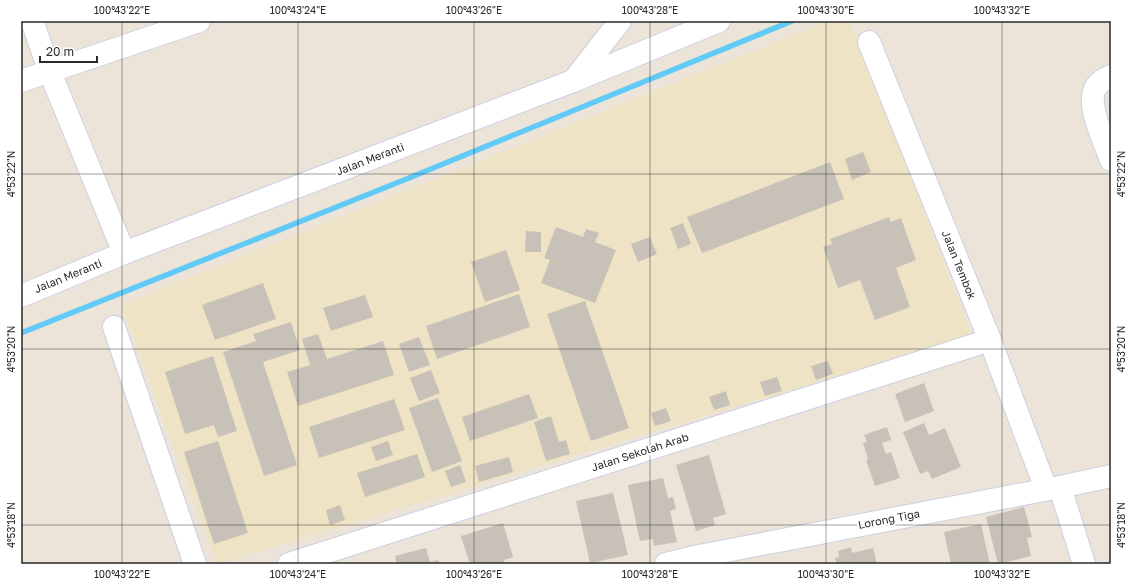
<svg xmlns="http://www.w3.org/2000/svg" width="1132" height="585" font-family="'Golos Text',sans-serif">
<rect width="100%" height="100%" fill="#ece4d8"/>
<polygon fill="#efe3c5" points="829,21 850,21 972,335 217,564 121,305"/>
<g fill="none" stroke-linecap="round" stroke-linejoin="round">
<polyline stroke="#62caf7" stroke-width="5.5" points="21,333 404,180 792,21"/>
</g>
<g fill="#c7c1b8">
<polygon points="863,152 871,172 852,180 845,159"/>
<polygon points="830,162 844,199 702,253 687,217"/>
<polygon points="889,217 891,222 901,218 916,260 896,268 910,307 875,320 860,280 838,288 823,247 832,244 830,239"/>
<polygon points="683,223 691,244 678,249 670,228"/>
<polygon points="556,227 583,237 586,229 599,233 595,242 616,250 595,303 541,283 550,260 544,258"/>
<polygon points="526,231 541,232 541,252 525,252"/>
<polygon points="650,237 657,254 638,262 631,244"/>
<polygon points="506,250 520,290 485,302 471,262"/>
<polygon points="263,283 276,319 215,340 202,305"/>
<polygon points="519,294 530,327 437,359 426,326"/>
<polygon points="365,295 373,317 331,331 323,308"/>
<polygon points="585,301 629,428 591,441 547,314"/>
<polygon points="291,322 300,350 263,362 297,465 264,476 223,352 256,341 253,334"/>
<polygon points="318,334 327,359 383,341 394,375 298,406 287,372 310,365 302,339"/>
<polygon points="419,337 430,365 409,372 399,344"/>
<polygon points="213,356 237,431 218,437 214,425 185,434 165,372"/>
<polygon points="828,361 833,374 816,380 811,366"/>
<polygon points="431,370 440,393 419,401 410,378"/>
<polygon points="777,377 782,391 765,396 760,382"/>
<polygon points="924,383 934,411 905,422 895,394"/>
<polygon points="726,391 730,405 714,410 709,397"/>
<polygon points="529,394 538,418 470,441 462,417"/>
<polygon points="438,398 462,461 432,472 409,408"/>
<polygon points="394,399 405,430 319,458 309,427"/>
<polygon points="666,408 671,421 655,426 651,413"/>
<polygon points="551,416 559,442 566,440 570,454 546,461 534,422"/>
<polygon points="924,423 929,435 945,428 961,467 932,479 928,471 920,474 903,432"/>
<polygon points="887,427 891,440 882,443 886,454 891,452 900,478 875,486 866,460 868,459 863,443 867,442 864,435"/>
<polygon points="218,441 248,533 214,544 184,452"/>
<polygon points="388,441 393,455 376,461 371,447"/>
<polygon points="417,454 425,477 365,497 357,473"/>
<polygon points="709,455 726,514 713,518 715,525 696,531 676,465"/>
<polygon points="509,457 513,472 479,482 475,466"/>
<polygon points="460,465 466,482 451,487 445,471"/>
<polygon points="663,478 668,498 673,497 676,509 670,511 677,542 654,546 653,539 640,541 628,485"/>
<polygon points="613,493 628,555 590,563 576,501"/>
<polygon points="340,505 345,520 330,525 326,510"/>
<polygon points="1024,507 1032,537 1027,538 1031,556 998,564 986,517"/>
<polygon points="503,523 513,557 504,560 505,564 470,564 461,536"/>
<polygon points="981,524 990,564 951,564 944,532"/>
<polygon points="851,547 852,553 873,548 877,564 837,564 835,558 839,557 838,551"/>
<polygon points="426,548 430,562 438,560 439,564 397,564 395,556"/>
</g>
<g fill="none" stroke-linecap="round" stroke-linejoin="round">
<g stroke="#cdd0e2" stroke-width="24">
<g id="minor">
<polyline points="32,21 50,72 124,253"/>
<polyline points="869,42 990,340 1046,489"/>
<path d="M1111,76C1105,79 1100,81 1096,87C1085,103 1105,143 1111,160"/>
<polyline points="574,80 620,21"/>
<polyline points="21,81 199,21"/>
<polyline points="21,296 124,253 573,81 719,21"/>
<polyline points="114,327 195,564"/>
<polyline points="1060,487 1084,564"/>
<polyline points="289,564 990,340"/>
<polyline points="666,564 699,556 1060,487 1111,476"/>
</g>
</g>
<use href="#minor" stroke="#fff" stroke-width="22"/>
</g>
<path fill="none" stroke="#282828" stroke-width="1" stroke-opacity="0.45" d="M122,21V564M298,21V564M474,21V564M650,21V564M826,21V564M1002,21V564M21,174H1111M21,349H1111M21,525H1111"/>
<g text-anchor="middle" stroke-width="4" stroke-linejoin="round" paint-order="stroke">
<g font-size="11" fill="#282828" stroke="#fff">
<text transform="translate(370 159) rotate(-21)" y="4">Jalan Meranti</text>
<text transform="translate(959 265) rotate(68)" y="4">Jalan Tembok</text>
<text transform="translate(68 276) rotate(-22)" y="4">Jalan Meranti</text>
<text transform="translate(640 452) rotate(-18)" y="4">Jalan Sekolah Arab</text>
<text transform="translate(889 519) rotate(-11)" y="4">Lorong Tiga</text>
</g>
</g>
<rect width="1132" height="585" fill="none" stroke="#ffffff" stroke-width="44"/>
<path d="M40 56v6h57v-6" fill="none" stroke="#282828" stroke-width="2"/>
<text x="46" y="56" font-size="12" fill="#282828" stroke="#ffffff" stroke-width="3" paint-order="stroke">20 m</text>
<rect x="22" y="22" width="1088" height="541" fill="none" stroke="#282828" stroke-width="1.5"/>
<g font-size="10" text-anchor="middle" fill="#282828">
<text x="122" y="14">100°43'22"E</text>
<text x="298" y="14">100°43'24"E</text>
<text x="474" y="14">100°43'26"E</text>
<text x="650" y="14">100°43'28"E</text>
<text x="826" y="14">100°43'30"E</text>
<text x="1002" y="14">100°43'32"E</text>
<text transform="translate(11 174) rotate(-90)" y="4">4°53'22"N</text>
<text transform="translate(1121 174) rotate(-90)" y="4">4°53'22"N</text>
<text transform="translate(11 349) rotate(-90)" y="4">4°53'20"N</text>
<text transform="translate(1121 349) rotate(-90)" y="4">4°53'20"N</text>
<text transform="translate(11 525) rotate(-90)" y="4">4°53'18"N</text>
<text transform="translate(1121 525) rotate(-90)" y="4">4°53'18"N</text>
<text x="122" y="578">100°43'22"E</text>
<text x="298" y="578">100°43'24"E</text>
<text x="474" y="578">100°43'26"E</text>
<text x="650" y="578">100°43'28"E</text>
<text x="826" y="578">100°43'30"E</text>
<text x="1002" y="578">100°43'32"E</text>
</g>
</svg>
